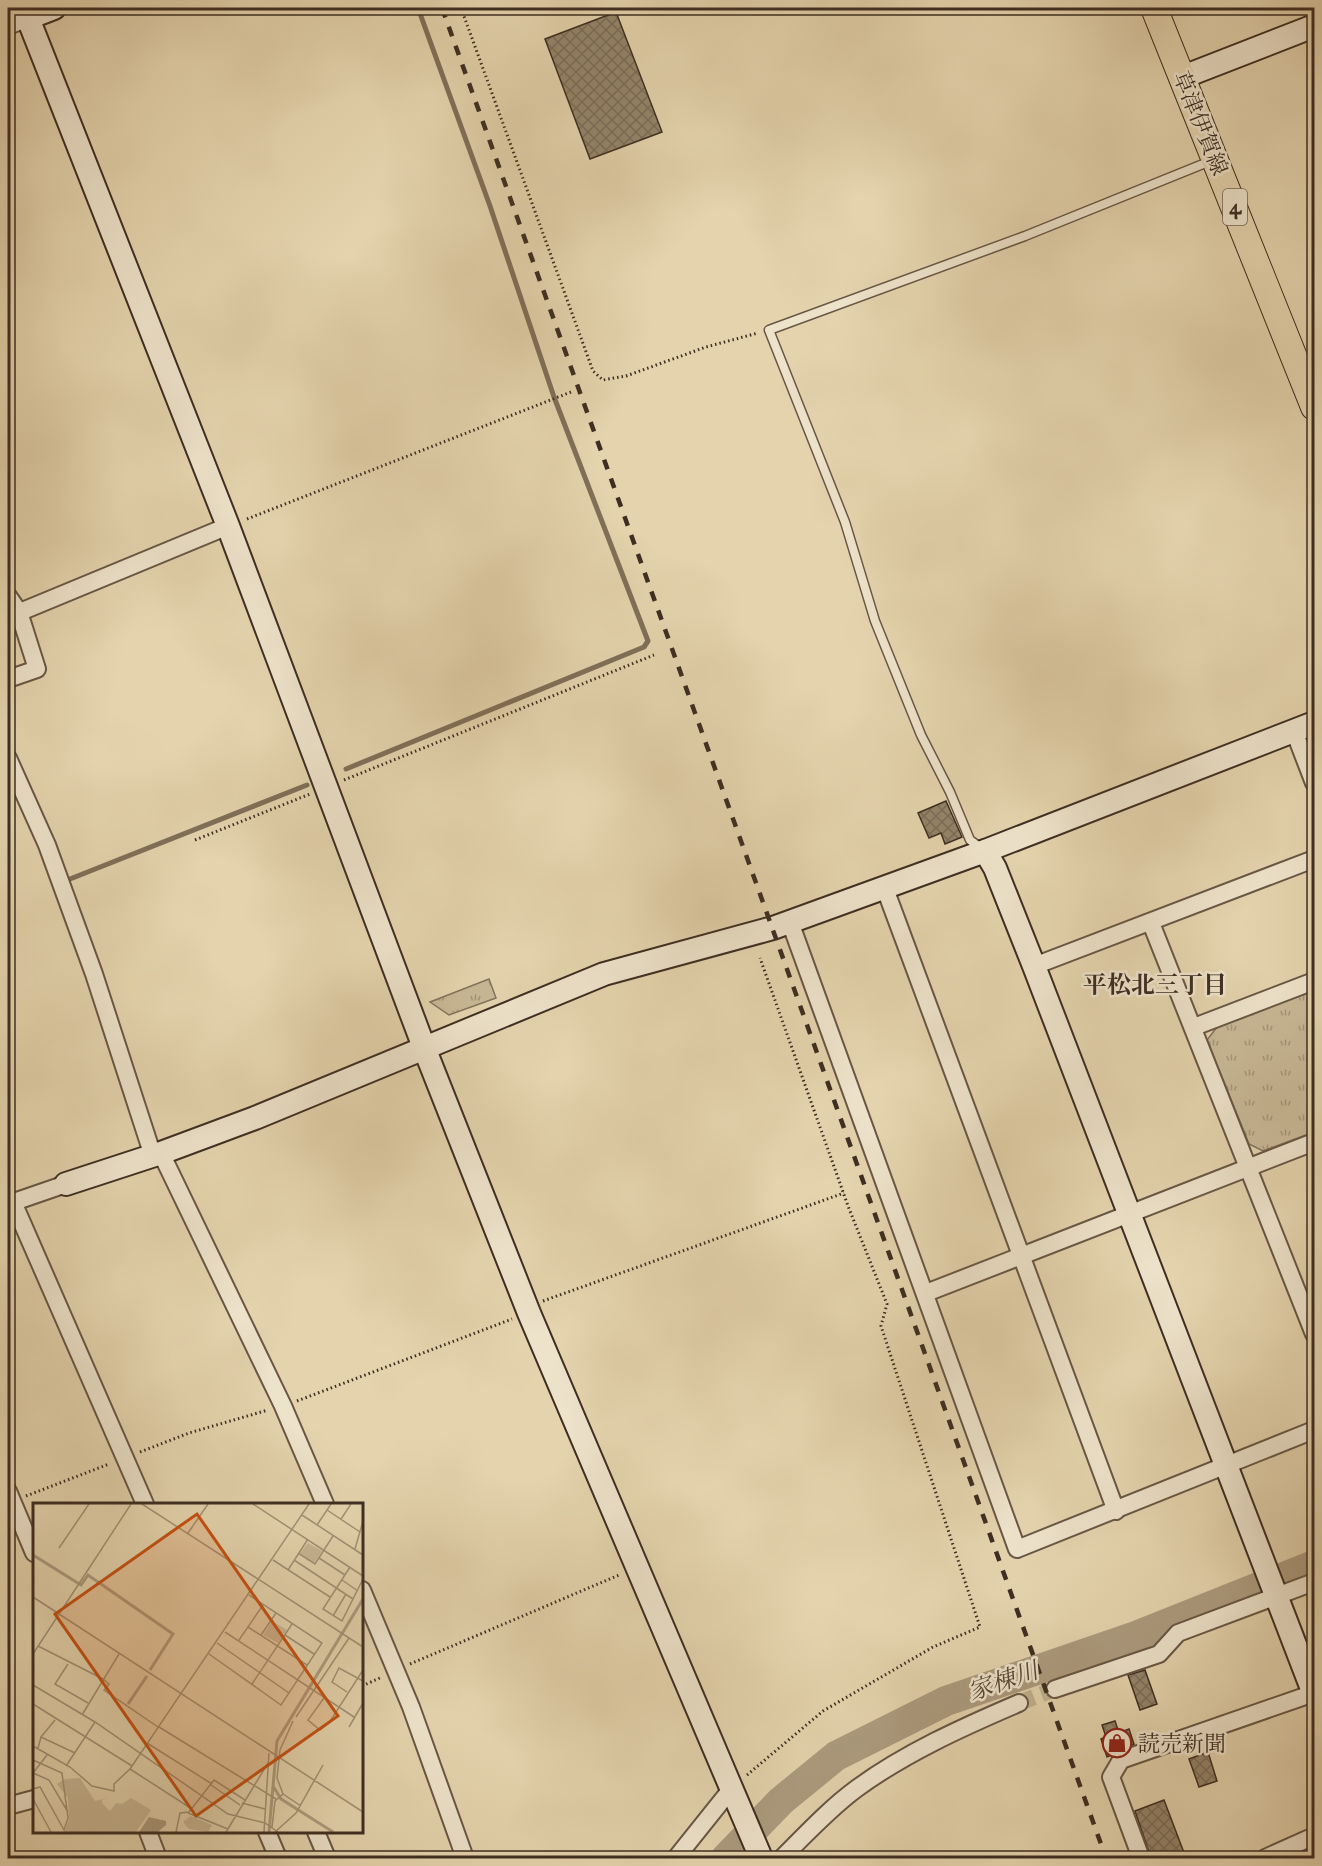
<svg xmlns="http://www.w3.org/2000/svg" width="1322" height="1866" font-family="'IM FELL Great Primer','Noto Serif JP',serif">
<defs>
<pattern id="park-tufts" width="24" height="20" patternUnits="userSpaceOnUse" patternTransform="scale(1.5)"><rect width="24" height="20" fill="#c8b795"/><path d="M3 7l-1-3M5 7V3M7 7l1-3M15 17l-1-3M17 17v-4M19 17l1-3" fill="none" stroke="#a49579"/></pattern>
<pattern id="building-cross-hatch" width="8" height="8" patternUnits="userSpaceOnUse" patternTransform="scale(1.5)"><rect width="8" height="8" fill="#94846a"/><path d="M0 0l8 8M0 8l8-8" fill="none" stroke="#7a6c57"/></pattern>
</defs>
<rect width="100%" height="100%" fill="#e4d3ad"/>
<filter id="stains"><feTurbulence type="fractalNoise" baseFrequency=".00333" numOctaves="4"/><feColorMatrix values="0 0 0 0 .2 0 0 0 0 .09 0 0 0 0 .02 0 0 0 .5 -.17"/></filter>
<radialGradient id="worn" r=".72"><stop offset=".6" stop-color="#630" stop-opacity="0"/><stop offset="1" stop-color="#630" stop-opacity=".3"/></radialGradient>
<g fill="url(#park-tufts)" stroke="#83725c" stroke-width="1.5">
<polygon points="489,979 496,998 449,1015 430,1002"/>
<polygon points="1314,990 1314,1132 1263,1151 1249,1144 1207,1040 1217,1027"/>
</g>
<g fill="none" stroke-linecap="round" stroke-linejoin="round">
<g stroke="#806f59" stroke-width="5">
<polyline points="346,769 644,647 648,641 554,397 490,206 418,8"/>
<polyline points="70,879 307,785"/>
</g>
<polyline stroke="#ac9b7e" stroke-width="30" points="726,1858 781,1801 836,1756 946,1701 1136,1636 1314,1565"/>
</g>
<g fill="url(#building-cross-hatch)" stroke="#3e2e22" stroke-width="1.5">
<polygon points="616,12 662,132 590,159 545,39"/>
<polygon points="946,801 962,837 945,844 941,833 929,838 918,813"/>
<polygon points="1145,1670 1157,1704 1140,1710 1128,1675"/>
<polygon points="1115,1721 1119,1733 1129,1729 1134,1744 1107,1757 1101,1739 1106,1737 1102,1725"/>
<polygon points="1208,1752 1217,1781 1199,1787 1189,1759"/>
<polygon points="1164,1800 1186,1858 1151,1858 1135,1811"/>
</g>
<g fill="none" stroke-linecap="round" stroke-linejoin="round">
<polyline stroke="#c3b291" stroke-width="16" stroke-dasharray="16 8" stroke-linecap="butt" points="1019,1703 1055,1689"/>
<g stroke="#685745" stroke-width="11">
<polyline id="lane" points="982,849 970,840 950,792 921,735 875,621 845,522 769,330 1025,236 1213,160"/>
</g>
<g stroke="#685745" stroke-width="20">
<g id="street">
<polyline points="8,26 28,18"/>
<polyline points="8,596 19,612 37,669 8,679"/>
<polyline points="8,617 228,526"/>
<polyline points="1294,731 1314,783"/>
<polyline points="8,758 47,845 94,974 153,1156"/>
<polyline points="884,886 1116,1511"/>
<polyline points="790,922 1017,1549 1314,1430"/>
<polyline points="1151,923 1314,1334"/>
<polyline points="1034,966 1314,859"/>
<polyline points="1194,1027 1314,981"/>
<polyline points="161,1153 283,1406 325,1504"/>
<polyline points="13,1202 145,1504"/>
<polyline points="8,1204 66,1184"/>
<polyline points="926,1293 1314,1142"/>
<polyline points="8,1491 34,1553"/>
<polyline points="362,1590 411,1707 465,1858"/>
<polyline points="1055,1689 1159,1654 1178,1633 1314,1582"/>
<polyline points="8,1806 34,1799"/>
<polyline points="148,1832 158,1858"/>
<polyline points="267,1832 278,1858"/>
<polyline points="316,1832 327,1858"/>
<polyline points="676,1858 732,1788"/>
<path d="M782,1858C805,1835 829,1809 856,1789C905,1753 963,1727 1019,1703"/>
<polyline points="1141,1858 1111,1777 1121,1760 1314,1693"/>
<polyline points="1265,1858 1314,1836"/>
</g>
</g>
<g stroke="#3e2e22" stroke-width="26">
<g id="secondary">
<polyline points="24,8 228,526 425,1050 529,1313 761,1858"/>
<polyline points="28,18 54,8"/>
<polyline points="1183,77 1314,26"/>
<polyline points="985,851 995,868 1034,966 1314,1694"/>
<polyline points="66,1184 161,1153 255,1118 604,974 773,928 985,851 1314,723"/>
</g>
</g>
<g stroke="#3e2e22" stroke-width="28">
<polyline id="primary" points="1154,8 1314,407"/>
</g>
<g stroke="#3e2e22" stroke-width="3" stroke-dasharray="1.5 3" stroke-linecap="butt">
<polyline points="461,8 593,371 603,380 626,376 706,347 758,333"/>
<polyline points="247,519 571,392"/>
<polyline points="344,780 654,655"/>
<polyline points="195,840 310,794"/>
<polyline points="543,1301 844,1193"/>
<polyline points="297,1401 512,1319"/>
<polyline points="140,1452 189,1433 268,1410"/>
<polyline points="26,1496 109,1464"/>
<polyline points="410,1664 619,1575"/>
<polyline points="362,1686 382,1677"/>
<polyline points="747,1775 823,1711 933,1647 980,1627 881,1326 887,1304 848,1206 760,958"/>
</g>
<use href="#lane" stroke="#ede2ca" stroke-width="8"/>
<use href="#street" stroke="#ede2ca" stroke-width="16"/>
<use href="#secondary" stroke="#ede2ca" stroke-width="22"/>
<use href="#primary" stroke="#e4d3ad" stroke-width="26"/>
<polyline stroke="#3e2e22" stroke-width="4.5" stroke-dasharray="10 10" stroke-linecap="butt" points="442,8 1106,1858"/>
</g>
<defs>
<g id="shop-ring" transform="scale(1.5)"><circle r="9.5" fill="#ede2ca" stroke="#8f2418" stroke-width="1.5"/><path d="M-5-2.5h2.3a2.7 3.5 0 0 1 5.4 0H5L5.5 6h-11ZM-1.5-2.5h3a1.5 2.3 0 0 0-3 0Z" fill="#8f2418"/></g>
</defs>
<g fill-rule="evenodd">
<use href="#shop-ring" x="1117" y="1743"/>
</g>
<g text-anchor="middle" stroke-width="5" stroke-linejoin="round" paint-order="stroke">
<rect fill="#ede2ca" stroke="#726454" stroke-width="1.5" x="1223" y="189" width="24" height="36" rx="4.5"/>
<g font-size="21" font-weight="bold" fill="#3e2e22">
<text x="1235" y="214">4</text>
</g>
<g font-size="22" fill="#3e2e22" stroke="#ede2ca">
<text transform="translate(1201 123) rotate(68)" y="8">草津伊賀線</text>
</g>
<g font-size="22" fill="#3e2e22" stroke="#ede2ca" text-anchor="start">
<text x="1138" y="1751">読売新聞</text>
</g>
<g font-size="24" font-weight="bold" fill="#3e2e22" stroke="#ede2ca">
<text x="1155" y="993">平松北三丁目</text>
</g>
<g font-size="24" font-style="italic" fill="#5a4939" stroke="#ede2ca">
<text transform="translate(1003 1681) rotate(-19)" y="8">家棟川</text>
</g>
</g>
<g transform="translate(33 1503)">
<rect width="330" height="330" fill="#e4d3ad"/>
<path d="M47,275L62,298L74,295L69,297L70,301L77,308L83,300L89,301L98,295L118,307L103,329H31L36,317L35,295L24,281L32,276ZM158,313L179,322L175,329L156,326L150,319Z" fill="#c8b795"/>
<path d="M275,40L289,48L281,60L267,50ZM239,118L254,127L245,140L230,132Z" fill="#c8b795"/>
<path d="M116,314L133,318V322L125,329H106Z" fill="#ac9b7e"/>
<path fill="none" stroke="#ac9b7e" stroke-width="3" d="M0,52L48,82L55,72L140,131L117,167M95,201L114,173M240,283L248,296L300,329M236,329L244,238L330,96"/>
<path fill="none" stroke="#a29175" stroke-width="1.5" d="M109,1L330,144M220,1L330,73M294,7L327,29M269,12L330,52M308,16L318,1M284,22L298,1M155,30L175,1M26,45L56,1M322,46L330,18M265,50L282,61L300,33M286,55L312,72M240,57L297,94M261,57L320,96M317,64L290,106L309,118L330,76M255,67L275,36M309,77L325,88M0,94L330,309M300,113L313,91M215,124L274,162M192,129L321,214M228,132L243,110M252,132L281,151M206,137L230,102M184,140L256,190M5,143L70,176L76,181L71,187L125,224M0,151L98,1M176,151L248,202L289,140L216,92M35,161L22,181L55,200M219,181L259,121M0,182L62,219L195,311L232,320L245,329M314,189L299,179L306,165L330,178M291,195L275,217L287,227L296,220L330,167M0,201L99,263M49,212L86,151M263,214L316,135M126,224L243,296M316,224L330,200M8,234L22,217M114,240L179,281M0,243L37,264L59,283L81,288V281L97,266L276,1M5,245L8,234L42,250M0,257L29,270L35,315L31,327L7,284L0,286M33,263L62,219M97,266L159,306M0,270L16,277L35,309M0,270L14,252M178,282L207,302M250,291L268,303M0,296L18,329M209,300L232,306M155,310L195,326M239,324L242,298L250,291L244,275L247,247L260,218M143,329L147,310L156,309L181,277L212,297M193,329L235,260M231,329L236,250M242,329L263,310L290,262"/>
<path fill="#c65010" fill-opacity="0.15" stroke="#c65010" stroke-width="3" d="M164,11L305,213L163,313L22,111Z"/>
<rect width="330" height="330" fill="none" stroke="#3e2e22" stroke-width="3"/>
</g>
<rect width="1322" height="1866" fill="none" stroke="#e4d3ad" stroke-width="30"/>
<rect x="9" y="9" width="1304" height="1848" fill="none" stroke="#3e2e22" stroke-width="3"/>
<rect x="15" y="15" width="1292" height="1836" fill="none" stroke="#3e2e22" stroke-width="1.5"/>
<rect width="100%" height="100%" filter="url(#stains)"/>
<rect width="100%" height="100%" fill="url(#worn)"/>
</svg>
